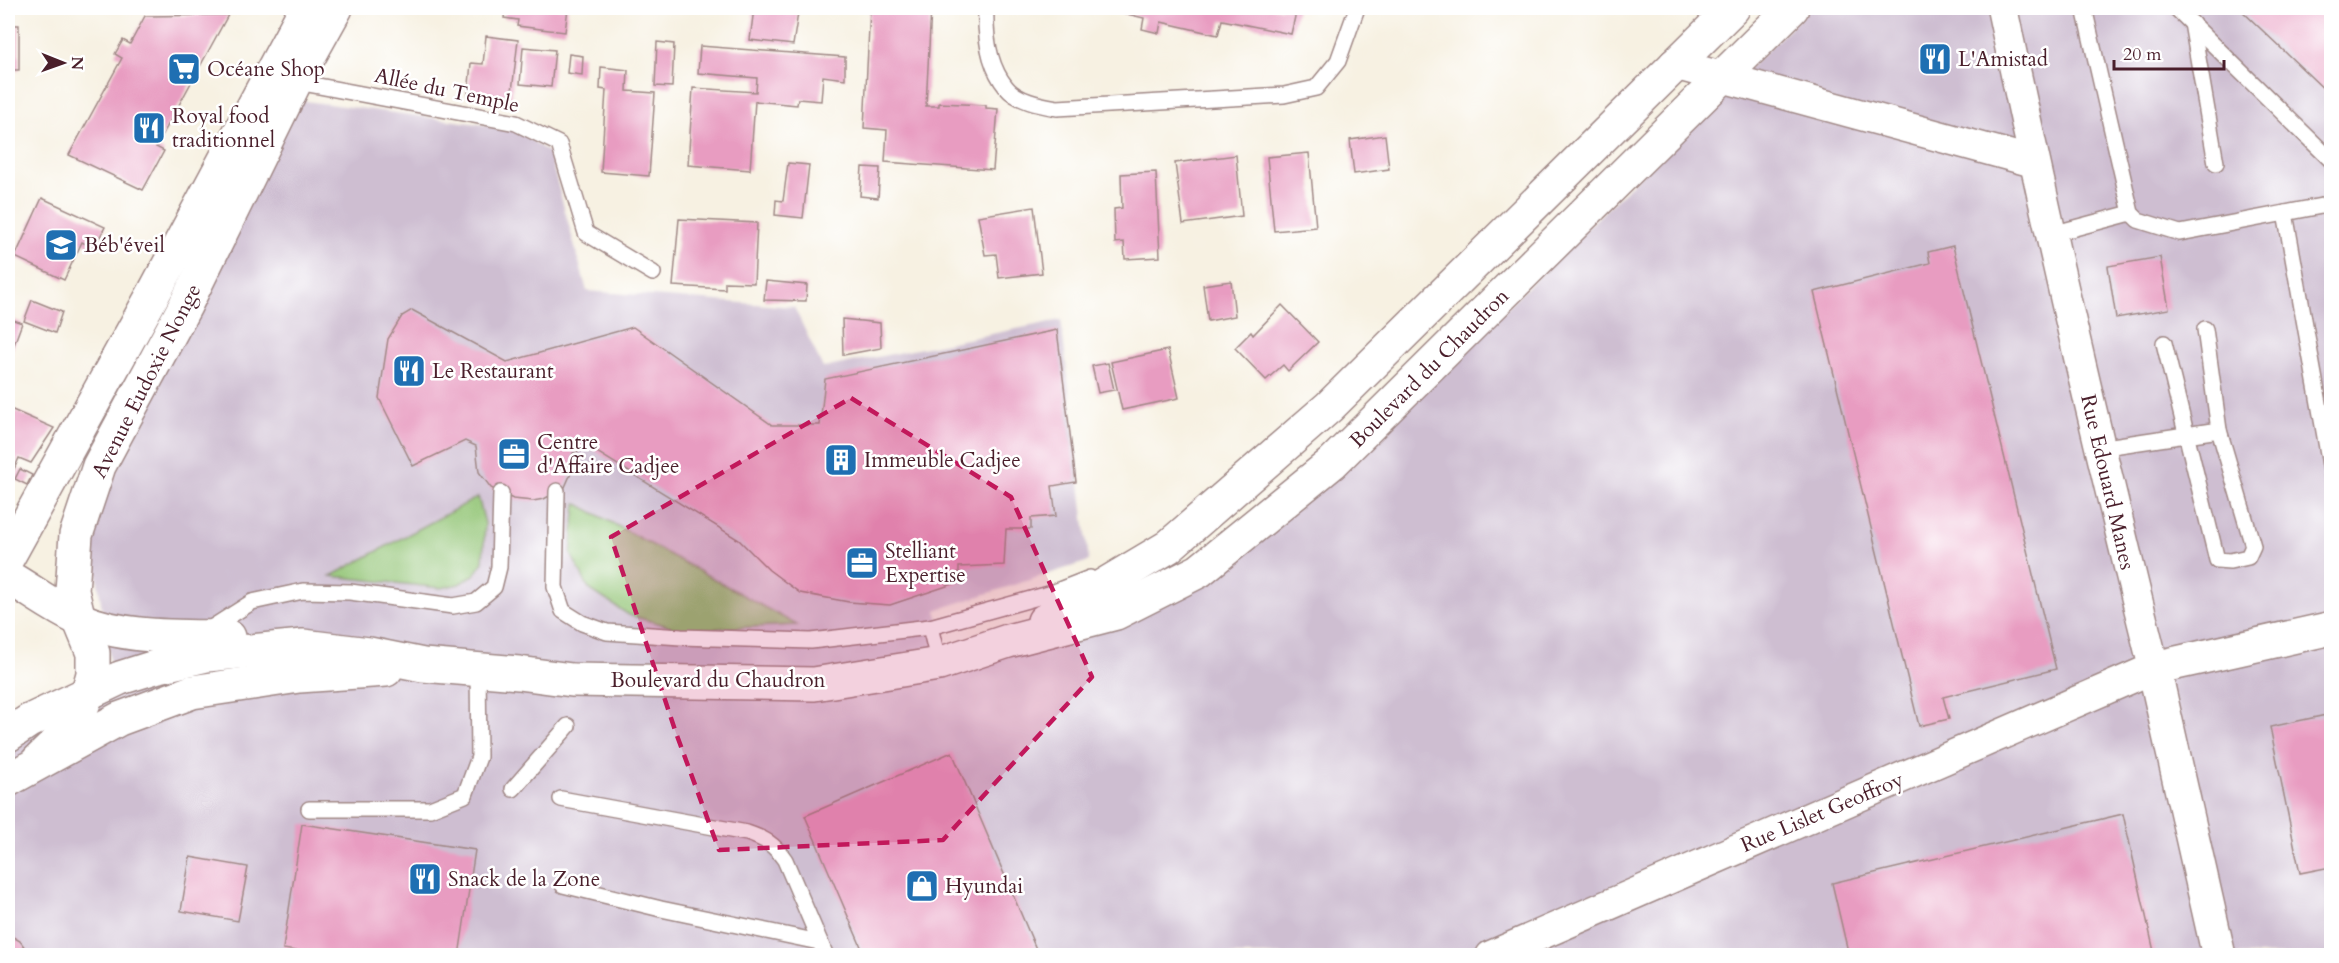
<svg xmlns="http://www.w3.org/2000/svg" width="2339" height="963" font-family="Cardo,serif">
<rect width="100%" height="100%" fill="#fff"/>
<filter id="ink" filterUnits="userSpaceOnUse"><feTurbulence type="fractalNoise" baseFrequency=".0167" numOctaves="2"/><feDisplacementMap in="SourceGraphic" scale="12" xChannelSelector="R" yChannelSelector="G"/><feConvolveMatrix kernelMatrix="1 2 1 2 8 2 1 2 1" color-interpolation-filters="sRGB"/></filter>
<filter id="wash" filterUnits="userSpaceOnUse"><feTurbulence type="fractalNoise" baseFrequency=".008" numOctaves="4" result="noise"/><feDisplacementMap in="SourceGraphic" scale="24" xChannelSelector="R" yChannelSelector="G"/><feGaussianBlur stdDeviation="1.35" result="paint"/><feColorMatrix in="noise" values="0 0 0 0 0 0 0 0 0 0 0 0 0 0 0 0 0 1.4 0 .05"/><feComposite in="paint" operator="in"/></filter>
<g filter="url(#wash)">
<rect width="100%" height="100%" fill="#f7f1e2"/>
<polygon fill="#cebed1" points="1810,8 2331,8 2331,955 8,955 8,750 114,688 88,517 298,100 516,129 549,153 587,291 794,307 823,368 1061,320 1089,561 936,610 956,675 1240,542 1446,368"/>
<g fill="#93c576" stroke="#6e7250" stroke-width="1.5">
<polygon points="478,497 485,523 483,562 474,575 459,584 441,588 331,576"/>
<polygon points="576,503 797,625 682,630 629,615 589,589 571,554"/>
</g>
<g id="blocks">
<g fill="#e89cc1">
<polygon points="505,8 568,8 565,32 517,26 518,20 504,18"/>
<polygon points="754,8 798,13 793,45 750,40"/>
<polygon points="870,8 931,8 926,106 939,106 939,103 986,105 986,108 998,109 993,170 885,162 887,130 864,128"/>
<polygon points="1102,8 1297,8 1291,34 1222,20 1218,35 1161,22 1159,33 1142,29 1144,18"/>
<polygon points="2239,8 2331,8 2331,96"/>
<polygon points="220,15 228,15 156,147 164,151 143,190 69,155 122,58 115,54 123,40 130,44 145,16"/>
<rect x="8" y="25" width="11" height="45"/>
<polygon points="486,36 518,40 511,100 468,95 471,63 483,64"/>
<polygon points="657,42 674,44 672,87 655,86"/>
<polygon points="700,46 845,57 845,79 823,76 821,101 798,99 797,105 755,101 750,170 688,165 693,88 756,92 757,78 698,73"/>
<polygon points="523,47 555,50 551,87 520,84"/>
<polygon points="569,54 583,56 582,75 567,73"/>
<polygon points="601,67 628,70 627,91 655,93 649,176 601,172 606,90 600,89"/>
<polygon points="1385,135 1389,169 1354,174 1350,140"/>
<polygon points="1309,153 1316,227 1274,231 1267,157"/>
<polygon points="1236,155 1242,216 1183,224 1175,163"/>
<polygon points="788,163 809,165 803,218 775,215 776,200 783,201"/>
<polygon points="862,167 880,168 878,198 860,196"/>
<polygon points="1156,172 1160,257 1125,259 1124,242 1115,243 1114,209 1122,208 1121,174"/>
<polygon points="42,198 105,227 94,248 82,242 64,280 15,257"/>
<polygon points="1034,207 1042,273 999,278 996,254 985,255 978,216"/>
<polygon points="679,219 757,223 754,283 725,282 725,289 673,286"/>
<polygon points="1953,246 2056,669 1943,697 1949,719 1919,726 1814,292 1930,263 1928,252"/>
<polygon points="2160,257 2169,309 2116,318 2108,266"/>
<polygon points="766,281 807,285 806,301 764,300"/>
<polygon points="1231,281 1235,316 1208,321 1203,285"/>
<polygon points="32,300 62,312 55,333 24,321"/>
<polygon points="1282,305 1318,342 1288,371 1283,365 1266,380 1235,348 1251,332 1253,335"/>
<polygon points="412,310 507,362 633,327 772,425 820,425 825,379 1057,330 1076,482 1052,486 1056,516 1031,518 1031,529 1006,529 1004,565 959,567 959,582 890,605 849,602 800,593 769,570 739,540 589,447 573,453 572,471 565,487 544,499 533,501 513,499 491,488 479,472 476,446 465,441 413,466 379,398 388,339 402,316"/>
<polygon points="8,318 22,323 8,361"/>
<polygon points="842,319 880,323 881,348 843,355"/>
<polygon points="1168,350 1179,398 1122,410 1111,362"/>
<polygon points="1108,363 1114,390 1098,393 1092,366"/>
<polygon points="8,408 54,428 31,463 19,458 8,483"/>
<polygon points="20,469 32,475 27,485 15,479"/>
<polygon points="2331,714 2331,867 2300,873 2270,727"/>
<polygon points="952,752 1039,956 865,956 805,816"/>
<polygon points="2123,814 2155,956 1849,956 1832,883"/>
<polygon points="302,824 475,850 459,956 327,956 283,949"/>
<polygon points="190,857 248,867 238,921 181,911"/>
<polygon points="8,934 20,941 31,956 8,956"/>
</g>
</g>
</g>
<g filter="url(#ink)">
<use href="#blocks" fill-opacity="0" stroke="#a08886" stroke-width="1.5"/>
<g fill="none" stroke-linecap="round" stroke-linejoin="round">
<g stroke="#a08886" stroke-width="18">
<g id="lane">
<path d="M986,8C985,34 988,65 1006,87C1017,101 1040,105 1057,108L1284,95L1316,88L1338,61L1357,8"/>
<polyline points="2084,8 2131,213 2138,220 2180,233 2332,204"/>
<polyline points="2176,8 2332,161"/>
<polyline points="2192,23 2216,163"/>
<polyline points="297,78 308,84 516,123 559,144 586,233 653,273"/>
<polyline points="2285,213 2332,476"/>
<polyline points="2052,234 2131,213"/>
<polyline points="2164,343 2217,560 2230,561 2248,557 2253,546 2219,430 2205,329"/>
<polyline points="2099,448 2219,430"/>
<polyline points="557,491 555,587 563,611 582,623 607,632 681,637 811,641 930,627 1049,594 1090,578"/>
<polyline points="930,627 939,664"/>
<polyline points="208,630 252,602 303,591 350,592 453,606 476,602 494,587 499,567 501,493"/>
<polyline points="513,789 568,726"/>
<path d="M561,799L747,833C765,839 774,844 785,860L826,956"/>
<polyline points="309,809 430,809 465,795 479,757 478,669"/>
<polyline points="563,885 661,909 819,942"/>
</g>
</g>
<g stroke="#a08886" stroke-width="33">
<g id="street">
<polyline points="1674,64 2034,162"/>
<path d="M1491,956L2154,668C2099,448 2048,229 2002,8"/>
</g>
</g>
<g stroke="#a08886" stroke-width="36">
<g id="secondary">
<polyline points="8,557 155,291 306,8"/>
<path d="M8,577C31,590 54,608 79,619C124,639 181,636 229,637"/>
<polyline points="1044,621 1168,547 1329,407 1733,8"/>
<polyline points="8,735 29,721 120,678 155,667 207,655 303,646 369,654 423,665 519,673 572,680 814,684 939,664 1008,641 1116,613 1199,571 1332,463 1792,8"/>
<polyline points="38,761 74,726 87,695 93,674 93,653 79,619 72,591 76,535 99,466 185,306 297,78 336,8"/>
<polyline points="8,780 119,719 192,692 299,676 386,670"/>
<polyline points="2219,956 2154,668 2332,628"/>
</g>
</g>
<use href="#lane" stroke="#fff" stroke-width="15"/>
<use href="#street" stroke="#fff" stroke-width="30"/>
<use href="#secondary" stroke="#fff" stroke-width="33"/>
</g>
</g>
<path fill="#c2185b" fill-opacity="0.2" stroke="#c2185b" stroke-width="4.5" stroke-dasharray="12 8" stroke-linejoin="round" d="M851,398L1011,497L1092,677L943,840L719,850L676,733L611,537Z"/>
<defs>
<g id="restaurant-square" transform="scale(1.725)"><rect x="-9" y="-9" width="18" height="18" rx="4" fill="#1f6fb2" stroke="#fff"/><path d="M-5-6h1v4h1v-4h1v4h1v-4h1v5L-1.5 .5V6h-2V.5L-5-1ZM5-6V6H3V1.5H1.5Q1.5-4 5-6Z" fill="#fff"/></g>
<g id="supermarket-square" transform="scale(1.725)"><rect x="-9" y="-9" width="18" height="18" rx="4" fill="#1f6fb2" stroke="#fff"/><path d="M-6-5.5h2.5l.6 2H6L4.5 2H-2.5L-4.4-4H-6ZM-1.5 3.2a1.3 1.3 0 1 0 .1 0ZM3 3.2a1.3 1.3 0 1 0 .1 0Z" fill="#fff"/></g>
<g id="school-square" transform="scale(1.725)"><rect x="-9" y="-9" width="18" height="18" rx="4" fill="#1f6fb2" stroke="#fff"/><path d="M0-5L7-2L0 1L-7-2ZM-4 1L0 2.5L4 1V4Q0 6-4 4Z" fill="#fff"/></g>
<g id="office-square" transform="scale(1.725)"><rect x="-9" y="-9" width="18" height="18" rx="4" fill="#1f6fb2" stroke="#fff"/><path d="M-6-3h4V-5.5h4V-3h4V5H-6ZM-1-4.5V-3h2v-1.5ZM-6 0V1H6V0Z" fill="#fff"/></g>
<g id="building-square" transform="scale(1.725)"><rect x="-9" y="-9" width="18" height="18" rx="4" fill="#1f6fb2" stroke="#fff"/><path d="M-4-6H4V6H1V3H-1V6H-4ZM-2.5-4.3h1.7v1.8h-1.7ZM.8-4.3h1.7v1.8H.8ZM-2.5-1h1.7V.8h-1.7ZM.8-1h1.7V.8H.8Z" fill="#fff"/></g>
<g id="shop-square" transform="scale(1.725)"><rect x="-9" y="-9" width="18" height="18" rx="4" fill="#1f6fb2" stroke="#fff"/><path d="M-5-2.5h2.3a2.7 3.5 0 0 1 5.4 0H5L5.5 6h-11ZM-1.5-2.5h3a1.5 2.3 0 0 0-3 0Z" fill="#fff"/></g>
</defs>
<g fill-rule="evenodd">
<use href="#restaurant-square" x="1935" y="59"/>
<use href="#supermarket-square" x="184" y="69"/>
<use href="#restaurant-square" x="149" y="128"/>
<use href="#school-square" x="61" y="245"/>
<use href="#restaurant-square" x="409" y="371"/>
<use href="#office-square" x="514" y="454"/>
<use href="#building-square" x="841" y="460"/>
<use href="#office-square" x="862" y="563"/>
<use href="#restaurant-square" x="425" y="879"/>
<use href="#shop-square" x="922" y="886"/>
</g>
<g text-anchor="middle" stroke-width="5" stroke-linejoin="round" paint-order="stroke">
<g font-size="21" fill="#4a1f2b" stroke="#fff" text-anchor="start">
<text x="1958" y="66">L'Amistad</text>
<text x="207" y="76">Océane Shop</text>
<text x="172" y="123">Royal food<tspan x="172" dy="24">traditionnel</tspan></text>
<text x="84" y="252">Béb'éveil</text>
<text x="432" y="378">Le Restaurant</text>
<text x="537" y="449">Centre<tspan x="537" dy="24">d'Affaire Cadjee</tspan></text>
<text x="864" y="467">Immeuble Cadjee</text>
<text x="885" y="558">Stelliant<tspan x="885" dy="24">Expertise</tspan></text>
<text x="448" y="886">Snack de la Zone</text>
<text x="945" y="893">Hyundai</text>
</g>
<g font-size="21" fill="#4a1f2b" stroke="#fff">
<text transform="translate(447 90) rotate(12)" y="7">Allée du Temple</text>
<text transform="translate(1429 368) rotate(-45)" y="7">Boulevard du Chaudron</text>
<text transform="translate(146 381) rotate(-63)" y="7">Avenue Eudoxie Nonge</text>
<text transform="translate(2108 482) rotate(77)" y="7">Rue Edouard Manes</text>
<text x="718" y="687">Boulevard du Chaudron</text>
<text transform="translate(1822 812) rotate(-23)" y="7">Rue Lislet Geoffroy</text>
</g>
</g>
<rect width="2339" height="963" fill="none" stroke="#fff" stroke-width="30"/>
<g transform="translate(63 63) rotate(91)" stroke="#ffffff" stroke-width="4.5" paint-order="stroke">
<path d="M0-4.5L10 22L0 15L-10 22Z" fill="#4a1f2b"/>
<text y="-9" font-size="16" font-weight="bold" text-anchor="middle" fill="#4a1f2b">N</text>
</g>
<path d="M2114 60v9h110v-9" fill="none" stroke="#4a1f2b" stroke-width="3"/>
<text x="2123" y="60" font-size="18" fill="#4a1f2b" stroke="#ffffff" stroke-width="4.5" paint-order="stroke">20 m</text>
</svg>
